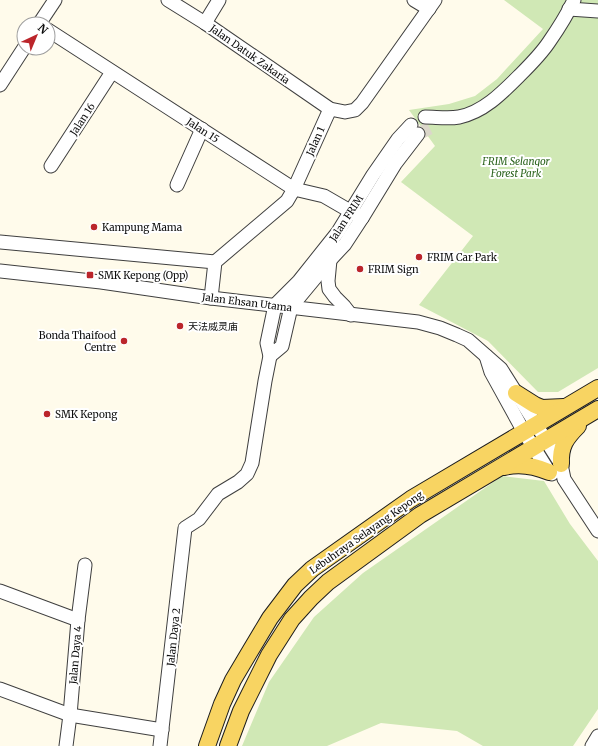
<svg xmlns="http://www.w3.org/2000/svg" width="598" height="746" font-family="Merriweather,'Noto Sans SC',serif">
<rect width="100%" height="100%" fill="#fffbeb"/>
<g fill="#d0e8b5">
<polygon points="504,0 598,0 598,368 558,392 538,392 488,341 419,305 473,236 401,182 435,146 409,110 449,104 475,96 497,79 543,29"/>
<polygon points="502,476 544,481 570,524 598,561 598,709 573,746 483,746 457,731 381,723 327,746 242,746 269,682 314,617 363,573"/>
</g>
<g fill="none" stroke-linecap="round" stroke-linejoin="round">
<polyline stroke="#dbd7ca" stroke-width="13" stroke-dasharray="13 6" stroke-linecap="butt" points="418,134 432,127"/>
<g stroke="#3f3f3f" stroke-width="15">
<g id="minor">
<polyline points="168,0 205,23 330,109 345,112 355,110 362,103 435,0"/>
<polyline points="414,0 429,9"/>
<polyline points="569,9 598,11"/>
<polyline points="205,23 219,0"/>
<polyline points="39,24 55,0"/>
<polyline points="48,30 294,189 324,196 362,218"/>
<polyline points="0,85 24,48"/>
<path d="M425,117C436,117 448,119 459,117C484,112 503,92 521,74C531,64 541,54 549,42C558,29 567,15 574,0"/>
<polyline points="51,166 112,72"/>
<polyline points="177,185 202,129"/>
<polyline points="0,242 215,262"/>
<polyline points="330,260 328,281 329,289 335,297 344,306 351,315"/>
<polyline points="0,271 101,282 211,298 418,322 440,328 457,335 468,340 501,369 561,464 564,479 598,531"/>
<polyline points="211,298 215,262 287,201 294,189 330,109"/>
<polyline points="275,305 299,281 338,232 373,175 398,139 411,125"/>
<polyline points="270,356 282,346 291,307 330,260 345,244 362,218 395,164 418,134"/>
<polyline points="486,356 491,372 524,432 549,472 552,474"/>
<polyline points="0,591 78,620"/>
<polyline points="0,689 70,715 162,730"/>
<polyline points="66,746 70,715 78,620 85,565"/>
<polyline points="160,746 185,528 199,519 218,494 238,482 247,474 252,463 265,381 270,356 267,343 275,305"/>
<polyline points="592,746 598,736"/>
</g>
</g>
<g stroke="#1d1d1d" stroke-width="18">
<g id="major">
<polyline points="516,393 535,405 542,408 564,407"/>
<path d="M561,464C560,446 566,438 578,426"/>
<path d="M504,467C520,463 535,466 549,472"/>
<polyline points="207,746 222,704 233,680 249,653 270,618 295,585 312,569 411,499 598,388"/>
<polyline points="228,746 241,711 269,655 292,619 311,598 328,582 420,515 598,409"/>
</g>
</g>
<use href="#minor" stroke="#fff" stroke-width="13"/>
<use href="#major" stroke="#f8d462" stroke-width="16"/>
</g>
<g fill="#bb252b" stroke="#fff" stroke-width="1.5">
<circle cx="94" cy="227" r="4"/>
<circle cx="419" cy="257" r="4"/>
<circle cx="360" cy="269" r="4"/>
<rect x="86" y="271" width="8" height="8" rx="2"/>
<circle cx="180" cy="326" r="4"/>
<circle cx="124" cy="341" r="4"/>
<circle cx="47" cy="414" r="4"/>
</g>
<g text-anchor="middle" stroke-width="4" stroke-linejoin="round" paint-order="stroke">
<g font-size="10" fill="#0c0c0c" stroke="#fff">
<text transform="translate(250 54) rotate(35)" y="4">Jalan Datuk Zakaria</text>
<text transform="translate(82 119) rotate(-57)" y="4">Jalan 16</text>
<text transform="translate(203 130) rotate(33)" y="4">Jalan 15</text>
<text transform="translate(315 141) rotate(-66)" y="4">Jalan 1</text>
<text transform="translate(346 218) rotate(-57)" y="4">Jalan FRIM</text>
<text transform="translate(247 302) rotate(7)" y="4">Jalan Ehsan Utama</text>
<text transform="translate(366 532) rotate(-35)" y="4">Lebuhraya Selayang Kepong</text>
<text transform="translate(173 637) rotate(-84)" y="4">Jalan Daya 2</text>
<text transform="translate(75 655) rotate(-85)" y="4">Jalan Daya 4</text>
</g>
<g font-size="10" font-style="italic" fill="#2b631d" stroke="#fff">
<text x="516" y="165">FRIM Selangor<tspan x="516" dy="12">Forest Park</tspan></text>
</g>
<g font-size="10" fill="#0c0c0c" stroke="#fff" text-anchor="start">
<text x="102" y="231">Kampung Mama</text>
<text x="427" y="261">FRIM Car Park</text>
<text x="368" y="273">FRIM Sign</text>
<text x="98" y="279">SMK Kepong (Opp)</text>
<text x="188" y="330">天法威灵庙</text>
<text x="116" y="339" text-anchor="end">Bonda Thaifood<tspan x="116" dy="12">Centre</tspan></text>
<text x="55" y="418">SMK Kepong</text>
</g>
</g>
<g transform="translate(36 36) rotate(44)"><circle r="19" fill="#ffffff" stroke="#9e9e9e"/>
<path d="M0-3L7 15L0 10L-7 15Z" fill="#bb252b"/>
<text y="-6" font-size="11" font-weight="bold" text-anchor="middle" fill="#0c0c0c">N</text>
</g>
</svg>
